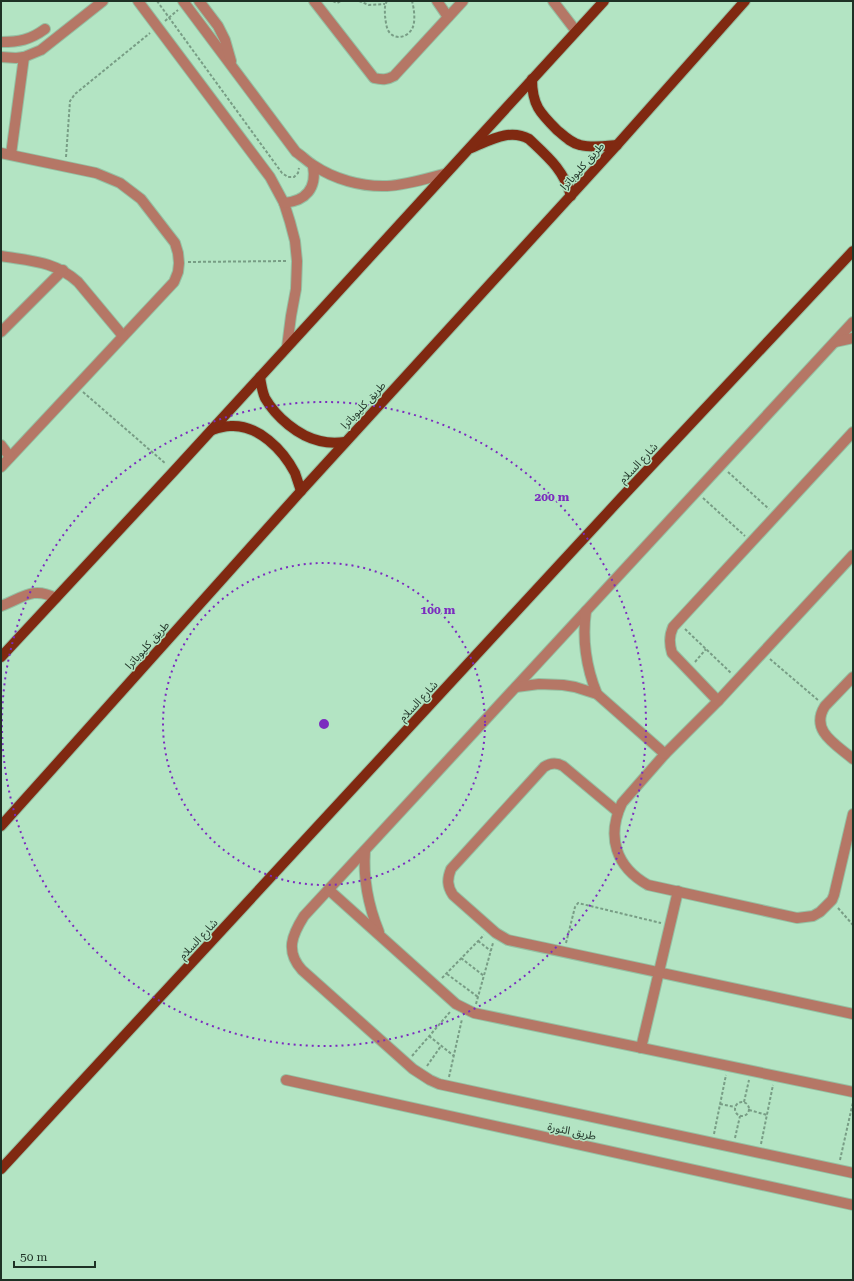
<svg xmlns="http://www.w3.org/2000/svg" width="854" height="1281" font-family="'Roboto Serif','Noto Sans Arabic',serif">
<rect width="100%" height="100%" fill="#b3e4c3"/>
<g fill="none" stroke-linecap="round" stroke-linejoin="round">
<g stroke="#95c0a3" stroke-width="12">
<g id="minor">
<polyline points="138,1 270,177 284,203 290,222 295,241 297,261 296,289 291,316 287,347"/>
<path d="M183,1L296,152C302,156 307,161 313,165C334,179 361,187 387,186C406,185 425,179 444,174"/>
<polyline points="199,1 218,26 225,40 231,61"/>
<path d="M314,1L374,78C382,80 387,80 394,76L463,1"/>
<polyline points="437,1 448,17"/>
<polyline points="553,1 576,31"/>
<path d="M1,42C19,42 30,40 45,29"/>
<polyline points="1,57 16,58 24,57 41,50 103,1"/>
<polyline points="1,153 96,173 120,183 141,199 175,243 178,253 179,263 178,272 174,282 1,467"/>
<polyline points="11,154 24,57"/>
<path d="M284,203C306,201 317,188 313,166"/>
<path d="M1,256C30,261 55,261 78,282L123,336"/>
<path d="M853,322L304,916C292,935 285,951 302,970L413,1069L430,1080L439,1084L853,1173"/>
<polyline points="1,332 63,270"/>
<polyline points="835,342 853,338"/>
<polyline points="1,445 10,457"/>
<path d="M853,555L718,701L665,754L622,803C606,837 616,867 648,885L797,918L813,916L820,912L832,900L834,895L853,814"/>
<path d="M1,606C23,598 32,586 56,598"/>
<path d="M586,611C582,640 586,667 597,694"/>
<path d="M853,677L825,706C809,731 837,745 853,759"/>
<polyline points="516,687 539,684 563,685 575,687 597,694 665,754"/>
<path d="M718,701L672,653C669,643 669,636 673,627L853,432"/>
<path d="M618,812L563,766C556,762 550,763 544,767L451,869C447,879 447,886 453,895L496,933L508,940L853,1014"/>
<path d="M365,851C363,879 368,905 379,932"/>
<polyline points="329,890 456,1004 474,1013 853,1092"/>
<polyline points="641,1048 678,891"/>
<polyline points="286,1080 853,1205"/>
</g>
</g>
<g stroke="#95c0a3" stroke-width="12">
<g id="major">
<path d="M532,79C532,105 540,113 557,130C564,136 571,143 580,145C592,148 605,146 617,145"/>
<path d="M471,148C489,141 509,128 529,139C548,157 564,170 571,196"/>
<path d="M260,377C261,384 262,391 265,398C276,417 298,436 320,441C328,443 337,443 345,442"/>
<path d="M212,430C218,428 224,426 230,426C258,424 283,450 295,473C297,479 299,485 301,491"/>
<polyline points="1,657 174,471 604,1"/>
<polyline points="1,826 301,491 617,145 745,1"/>
<polyline points="1,1169 622,497 853,251"/>
</g>
</g>
<g stroke="#789d85" stroke-width="2" stroke-dasharray="3 2" stroke-linecap="butt">
<polyline points="157,1 282,173 288,177 294,177 298,173 299,168"/>
<polyline points="333,1 337,3 341,1"/>
<polyline points="359,1 369,5 385,4"/>
<path d="M387,1C384,6 385,11 385,16C386,22 386,30 391,34C398,40 408,36 412,29C416,22 414,8 412,1"/>
<polyline points="165,21 178,10"/>
<polyline points="66,157 70,101 75,94 150,33"/>
<polyline points="188,262 288,261"/>
<polyline points="83,392 166,464"/>
<polyline points="728,472 769,509"/>
<polyline points="703,498 745,536"/>
<polyline points="685,629 731,673"/>
<polyline points="770,659 818,700"/>
<polyline points="695,662 706,649"/>
<polyline points="838,908 853,925"/>
<polyline points="478,941 491,951"/>
<polyline points="566,943 575,907 578,903 661,923"/>
<polyline points="461,958 484,976"/>
<polyline points="447,974 478,997"/>
<polyline points="442,978 484,935"/>
<polyline points="476,1004 493,943"/>
<polyline points="429,1036 454,1056"/>
<polyline points="412,1056 450,1012"/>
<polyline points="427,1066 441,1046"/>
<polyline points="449,1077 462,1019"/>
<polyline points="744,1102 749,1080"/>
<circle cx="742" cy="1109" r="7"/>
<polyline points="720,1104 735,1107"/>
<polyline points="749,1110 767,1115"/>
<polyline points="714,1134 726,1075"/>
<polyline points="735,1138 740,1116"/>
<polyline points="761,1144 773,1085"/>
<polyline points="840,1160 853,1102"/>
</g>
<use href="#minor" stroke="#b57766" stroke-width="10"/>
<use href="#major" stroke="#802911" stroke-width="10"/>
</g>
<g fill="none" stroke="#7b2cbf" stroke-width="2" stroke-dasharray="2 4">
<circle cx="324" cy="724" r="161"/>
<circle cx="324" cy="724" r="322"/>
</g>
<g text-anchor="middle" stroke-width="3" stroke-linejoin="round" paint-order="stroke">
<g font-size="11" fill="#1e3125" stroke="#b3e4c3">
<text transform="translate(582 166) rotate(-48)" y="4">طريق كليوباترا</text>
<text transform="translate(363 405) rotate(-47)" y="4">طريق كليوباترا</text>
<text transform="translate(638 463) rotate(-47)" y="4">شارع السلام</text>
<text transform="translate(147 645) rotate(-48)" y="4">طريق كليوباترا</text>
<text transform="translate(418 701) rotate(-47)" y="4">شارع السلام</text>
<text transform="translate(198 939) rotate(-47)" y="4">شارع السلام</text>
<text transform="translate(572 1131) rotate(12)" y="4">طريق الثورة</text>
</g>
</g>
<circle cx="324" cy="724" r="6" fill="#7b2cbf" stroke="#b3e4c3" stroke-width="2"/>
<g font-size="12" text-anchor="middle" font-weight="bold" fill="#7b2cbf" stroke="#b3e4c3" stroke-width="3" stroke-linejoin="round" paint-order="stroke">
<text x="552" y="501">200 m</text>
<text x="438" y="614">100 m</text>
</g>
<rect width="854" height="1281" fill="none" stroke="#1e3125" stroke-width="4"/>
<path d="M14 1261v6h81v-6" fill="none" stroke="#1e3125" stroke-width="2"/>
<text x="20" y="1261" font-size="12" fill="#1e3125" stroke="#b3e4c3" stroke-width="3" paint-order="stroke">50 m</text>
</svg>
